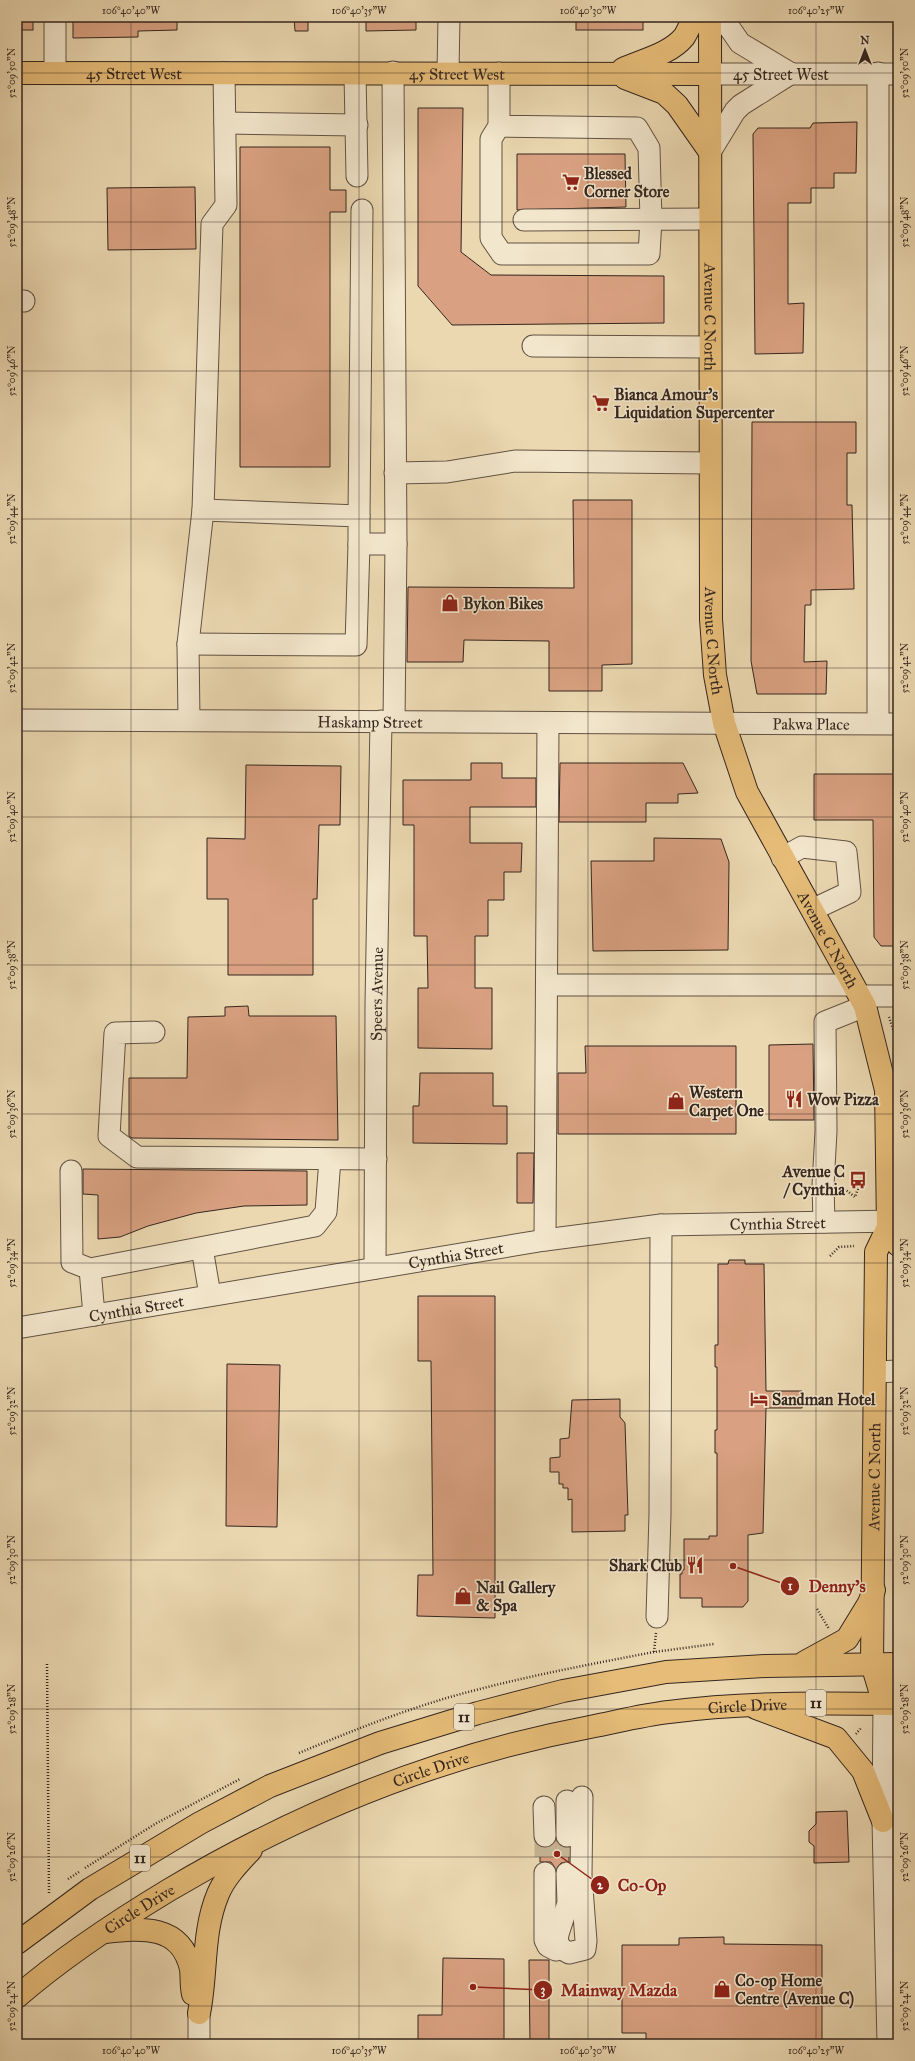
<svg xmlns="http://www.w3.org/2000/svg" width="915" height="2061" font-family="'IM FELL Great Primer',serif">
<rect width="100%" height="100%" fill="#ebd8b1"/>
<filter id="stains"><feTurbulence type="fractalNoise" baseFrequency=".005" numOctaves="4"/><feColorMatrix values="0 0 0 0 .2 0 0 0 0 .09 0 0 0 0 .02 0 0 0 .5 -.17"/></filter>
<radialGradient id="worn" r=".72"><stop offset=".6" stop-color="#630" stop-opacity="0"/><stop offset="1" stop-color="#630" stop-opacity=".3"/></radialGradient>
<g fill="#d9a181" stroke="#34261e">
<rect x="17" y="17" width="16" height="13"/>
<polygon points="73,17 177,17 177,30 138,31 138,37 73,38"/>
<polygon points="294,17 308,17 308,31 295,31"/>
<polygon points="366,17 416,17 416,30 366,31"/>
<rect x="576" y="17" width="67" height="13"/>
<polygon points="418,108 463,108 461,252 491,275 664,276 664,323 452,325 418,286"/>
<polygon points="857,122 856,173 834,173 834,188 811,188 811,203 788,203 788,304 804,303 803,353 755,354 753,134 758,128 810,128 813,123"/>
<polygon points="240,147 330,147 330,190 346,190 346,212 330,212 330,467 240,467"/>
<polygon points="517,154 625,154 626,207 517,210"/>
<polygon points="195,187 196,249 108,250 107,188"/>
<polygon points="752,422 856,422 856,453 847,453 847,505 852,505 854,589 811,590 811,605 805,605 804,662 827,661 826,694 757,694 751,661"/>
<polygon points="573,500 632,500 632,664 602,665 602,691 549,691 549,641 464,640 463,662 407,662 408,587 574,588"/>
<polygon points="471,763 502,763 502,778 536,778 536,807 470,807 470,843 522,843 521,872 504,872 504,900 488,900 488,936 475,936 475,988 492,988 492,1049 418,1048 418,988 428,988 427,936 414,936 414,825 403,825 403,780 471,780"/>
<polygon points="560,763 683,763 698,793 678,794 678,803 646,803 646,822 559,822"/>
<polygon points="246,765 341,766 340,825 319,825 317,899 313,899 313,975 228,975 228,899 207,899 207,838 245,839"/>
<polygon points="814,774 898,774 898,946 881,946 874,937 873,820 814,820"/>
<polygon points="654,838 721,839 729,862 728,950 593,951 591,861 654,861"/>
<polygon points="248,1006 249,1016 336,1016 338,1140 132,1138 129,1136 129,1078 187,1078 188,1017 225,1016 225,1007"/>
<polygon points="813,1044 814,1120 769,1120 769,1045"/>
<polygon points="585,1046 736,1046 736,1134 558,1134 558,1073 586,1073"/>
<polygon points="420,1073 493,1073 493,1106 507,1106 507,1144 413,1143 413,1106 419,1106"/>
<polygon points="517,1153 534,1153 533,1203 517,1203"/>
<polygon points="83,1169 307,1171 307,1205 244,1206 196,1213 148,1226 120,1237 98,1239 98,1195 83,1194"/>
<polygon points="729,1260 745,1260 745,1264 764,1264 766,1391 802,1391 802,1408 766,1408 763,1533 748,1535 748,1601 743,1607 702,1607 702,1598 680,1598 680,1574 682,1574 682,1570 684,1570 684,1539 709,1539 709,1536 717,1536 717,1453 715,1453 715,1430 717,1430 717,1367 715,1367 715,1345 718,1345 718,1264 728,1264"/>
<polygon points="418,1296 495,1296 495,1618 417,1616 418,1575 433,1575 431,1361 418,1361"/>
<polygon points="227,1364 280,1365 277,1527 226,1526"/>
<polygon points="620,1399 620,1417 625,1423 628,1515 625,1515 625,1531 572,1532 572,1499 568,1500 568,1488 563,1488 563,1484 559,1484 559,1472 550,1472 550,1458 560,1457 560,1439 569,1438 572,1400"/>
<polygon points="847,1811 849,1862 814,1863 814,1846 809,1842 809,1831 816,1824 816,1812"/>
<polygon points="556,1840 561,1847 569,1847 569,1862 561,1863 556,1869 551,1862 540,1862 540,1847 551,1846"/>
<polygon points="724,1937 724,1944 822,1945 822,2044 646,2044 646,2033 622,2033 622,1945 679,1945 679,1938"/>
<polygon points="443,1958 504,1959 504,2044 418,2044 418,2015 442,2015"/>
<polygon points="529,1960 549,1960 549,2044 530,2044"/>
</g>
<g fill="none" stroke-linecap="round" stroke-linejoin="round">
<g stroke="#c6b494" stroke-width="21" stroke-dasharray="21 10" stroke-linecap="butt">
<polyline points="545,1836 545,1873"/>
<polyline points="567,1836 567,1873"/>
</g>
<g stroke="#625243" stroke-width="23">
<g id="minor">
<polyline points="55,17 55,73"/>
<polyline points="722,17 740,43 790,73"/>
<polyline points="393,72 396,544 394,721"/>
<polyline points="448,73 449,17"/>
<polyline points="355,74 357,176"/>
<path id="s1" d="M709,74H898"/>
<polyline points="225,123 357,125"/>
<polyline points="499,126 637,128 649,148 651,220 649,254 502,254 491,238 491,139 499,126 499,73"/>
<polyline points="710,152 735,111 741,105 790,74"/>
<polyline points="524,220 710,219"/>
<polyline points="17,301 24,301"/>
<polyline points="533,346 710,347"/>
<polyline points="395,473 447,472 515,461 710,463"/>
<polyline points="203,510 359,516 359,544 396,544"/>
<polyline points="359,516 362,210"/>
<polyline points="188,644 356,645 359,544"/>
<path id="s2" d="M17,720L898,724"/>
<polyline points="189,720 188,644 203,510 212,224 226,205 224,73"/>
<polyline points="878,723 878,73"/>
<polyline points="782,858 802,847 846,852 850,892 812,910"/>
<polyline points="547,985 852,985"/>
<polyline points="859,996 898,996"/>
<polyline points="154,1032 115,1033 109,1136 137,1157 376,1159"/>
<polyline points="71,1171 72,1262 90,1269 315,1226 326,1212 330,1159"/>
<polyline points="824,1222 823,1186 826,1131 825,1022 865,1006"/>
<polyline points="545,1240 548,723"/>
<polyline points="202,1248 210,1295"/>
<path id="s3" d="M375,1268L376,1005L381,721"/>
<polyline points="90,1269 94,1315"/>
<path id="s4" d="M17,1328L545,1240L661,1225L898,1221"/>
<polyline points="875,1372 898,1371"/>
<polyline points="657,1617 660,1514 661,1225"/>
<polyline points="884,1704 883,1821 888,2044"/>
<polyline points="567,1801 567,1836"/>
<polyline points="544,1807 545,1836"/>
<polyline points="545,1873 545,1940 548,1946 556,1950"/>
<polyline points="567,1873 568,1903 558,1934 557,1942 562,1949 569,1953 585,1949 586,1941 581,1875 582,1797"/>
<polyline points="199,2013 199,2044"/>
</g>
</g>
<g stroke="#34261e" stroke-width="24">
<g id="major">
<path id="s5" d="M710,17L711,619L715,675L724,723L747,792L865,1006L886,1090L888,1227L898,1245"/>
<path d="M623,69C643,60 670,54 684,37C688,31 691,23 694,17"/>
<path id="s6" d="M17,73L709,74"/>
<polyline points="625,78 664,93 677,105 710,152"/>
<path id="s7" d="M884,1704L872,1664L876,1252L888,1227"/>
<polyline points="884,1704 898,1669"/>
</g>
</g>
<g stroke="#34261e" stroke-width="24">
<g id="highway">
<polyline points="805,1662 847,1639 869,1603 874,1590"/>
<polyline points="756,1708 836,1738 863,1771 883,1821"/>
<path d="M105,1932C141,1928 181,1924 191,1969C192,1977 191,1986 193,1994"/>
<polyline points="17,1943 90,1889 200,1823 270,1786 380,1743 478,1713 563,1691 666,1672 765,1666 898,1664"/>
<path id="s8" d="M17,1997C64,1956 116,1922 169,1890C300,1812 440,1755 590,1727C616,1722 642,1715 669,1712C745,1702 822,1703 898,1704"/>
<path d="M199,2013C207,1974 202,1932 218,1894C225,1877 239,1863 251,1850"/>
</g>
</g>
<g stroke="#34261e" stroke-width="2.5" stroke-dasharray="1 2" stroke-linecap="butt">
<polyline points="889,1017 898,1044"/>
<polyline points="842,1187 855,1197 862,1178"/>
<polyline points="830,1256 839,1247 854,1246"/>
<polyline points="817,1609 829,1629"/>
<polyline points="656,1633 654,1652 714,1644"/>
<polyline points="47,1664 49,1895"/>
<polyline points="856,1734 860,1729 860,1727"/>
<path d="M299,1753C349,1732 399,1712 450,1697C517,1678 586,1665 654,1652"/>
<polyline points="85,1868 155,1824 240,1779"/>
<polyline points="68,1879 79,1872"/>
</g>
<use href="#minor" stroke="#f2e6cc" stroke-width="21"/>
<use href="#major" stroke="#e6bc78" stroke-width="22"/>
<use href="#highway" stroke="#e6bc78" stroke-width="22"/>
</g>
<path fill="none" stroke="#34261e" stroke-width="1" stroke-opacity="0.45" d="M131,17V2044M359,17V2044M588,17V2044M816,17V2044M17,73H898M17,222H898M17,371H898M17,519H898M17,668H898M17,817H898M17,965H898M17,1114H898M17,1263H898M17,1411H898M17,1560H898M17,1709H898M17,1857H898M17,2006H898"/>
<defs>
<g id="supermarket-bare" transform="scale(1.38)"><path d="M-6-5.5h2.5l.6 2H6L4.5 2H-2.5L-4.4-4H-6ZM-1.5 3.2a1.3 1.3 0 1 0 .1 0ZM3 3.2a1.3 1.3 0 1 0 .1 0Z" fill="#8f2418" stroke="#f2e6cc" stroke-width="2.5" paint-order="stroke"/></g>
<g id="shop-bare" transform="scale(1.38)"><path d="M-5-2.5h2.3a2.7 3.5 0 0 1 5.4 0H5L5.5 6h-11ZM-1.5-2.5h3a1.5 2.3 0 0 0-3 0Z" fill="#8f2418" stroke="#f2e6cc" stroke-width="2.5" paint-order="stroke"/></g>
<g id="restaurant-bare" transform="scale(1.38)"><path d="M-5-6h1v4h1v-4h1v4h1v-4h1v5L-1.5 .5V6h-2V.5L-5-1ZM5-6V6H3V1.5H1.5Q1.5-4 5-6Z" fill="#8f2418" stroke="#f2e6cc" stroke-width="2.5" paint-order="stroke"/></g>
<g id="bus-bare" transform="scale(1.38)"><path d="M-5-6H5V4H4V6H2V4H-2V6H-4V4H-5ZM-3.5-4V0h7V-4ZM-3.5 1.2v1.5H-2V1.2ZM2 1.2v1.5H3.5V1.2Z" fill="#8f2418" stroke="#f2e6cc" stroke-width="2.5" paint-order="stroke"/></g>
<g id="hotel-bare" transform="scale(1.38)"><path d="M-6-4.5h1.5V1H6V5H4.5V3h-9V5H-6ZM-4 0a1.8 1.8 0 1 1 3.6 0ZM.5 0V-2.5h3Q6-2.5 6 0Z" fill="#8f2418" stroke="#f2e6cc" stroke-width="2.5" paint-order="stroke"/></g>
</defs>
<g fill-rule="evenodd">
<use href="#supermarket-bare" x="571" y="182"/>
<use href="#supermarket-bare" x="601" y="403"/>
<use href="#shop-bare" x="450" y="603"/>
<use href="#restaurant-bare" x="794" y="1099"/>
<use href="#shop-bare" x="676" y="1101"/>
<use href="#bus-bare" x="858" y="1180"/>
<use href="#hotel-bare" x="759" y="1399"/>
<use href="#restaurant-bare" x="695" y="1565"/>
<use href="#shop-bare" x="463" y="1596"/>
<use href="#shop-bare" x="722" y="1989"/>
</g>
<g text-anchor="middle" stroke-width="3" stroke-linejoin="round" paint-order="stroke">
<g fill="#f2e6cc" stroke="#6d6052" stroke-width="1">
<rect x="806" y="1690" width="20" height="26" rx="3"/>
<rect x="454" y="1704" width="20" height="26" rx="3"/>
<rect x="130" y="1845" width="20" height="26" rx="3"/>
</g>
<g font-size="15" font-weight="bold" fill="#34261e">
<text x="816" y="1708">11</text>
<text x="464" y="1722">11</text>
<text x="140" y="1863">11</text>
</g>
<g font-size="16" fill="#34261e" stroke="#f2e6cc">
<text dy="6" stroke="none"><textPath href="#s6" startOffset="117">45 Street West</textPath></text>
<text dy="6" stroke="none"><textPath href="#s6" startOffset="440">45 Street West</textPath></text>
<text dy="6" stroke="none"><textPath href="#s1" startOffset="72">45 Street West</textPath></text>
<text dy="6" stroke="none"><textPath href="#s5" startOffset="300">Avenue C North</textPath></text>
<text dy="6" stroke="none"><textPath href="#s5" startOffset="624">Avenue C North</textPath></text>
<text dy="6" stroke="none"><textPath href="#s2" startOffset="353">Haskamp Street</textPath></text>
<text dy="6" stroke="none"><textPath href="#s2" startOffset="794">Pakwa Place</textPath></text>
<text dy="6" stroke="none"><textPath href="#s5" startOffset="948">Avenue C North</textPath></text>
<text dy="6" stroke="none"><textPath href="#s3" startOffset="274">Speers Avenue</textPath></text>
<text dy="6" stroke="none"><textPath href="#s4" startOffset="769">Cynthia Street</textPath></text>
<text dy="6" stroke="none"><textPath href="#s4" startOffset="445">Cynthia Street</textPath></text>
<text dy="6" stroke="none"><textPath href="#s4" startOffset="121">Cynthia Street</textPath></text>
<text dy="6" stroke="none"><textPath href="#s7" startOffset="229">Avenue C North</textPath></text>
<text dy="6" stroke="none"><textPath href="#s8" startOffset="799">Circle Drive</textPath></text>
<text dy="6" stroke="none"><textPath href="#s8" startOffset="475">Circle Drive</textPath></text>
<text dy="6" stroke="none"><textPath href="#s8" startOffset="151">Circle Drive</textPath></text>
</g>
<g font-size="16" font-weight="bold" fill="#34261e" stroke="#f2e6cc" text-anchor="start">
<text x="584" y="179">Blessed<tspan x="584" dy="18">Corner Store</tspan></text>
<text x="614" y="400">Bianca Amour's<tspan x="614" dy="18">Liquidation Supercenter</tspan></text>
<text x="463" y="609">Bykon Bikes</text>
<text x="689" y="1098">Western<tspan x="689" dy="18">Carpet One</tspan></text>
<text x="807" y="1105">Wow Pizza</text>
<text x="845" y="1177" text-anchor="end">Avenue C<tspan x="845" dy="18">/ Cynthia</tspan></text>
<text x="772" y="1405">Sandman Hotel</text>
<text x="682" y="1571" text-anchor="end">Shark Club</text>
<text x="476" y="1593">Nail Gallery<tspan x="476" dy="18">&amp; Spa</tspan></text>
<text x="735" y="1986">Co-op Home<tspan x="735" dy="18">Centre (Avenue C)</tspan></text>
</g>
</g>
<path fill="none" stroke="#8f2418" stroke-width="1.5" d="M733 1566L790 1586M557 1854L600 1885M473 1987L543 1990"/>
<g fill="#8f2418" stroke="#f2e6cc" stroke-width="1.5">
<circle cx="733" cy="1566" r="4"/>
<circle cx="557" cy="1854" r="4"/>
<circle cx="473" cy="1987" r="4"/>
<circle cx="790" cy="1586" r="10"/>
<circle cx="600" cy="1885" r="10"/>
<circle cx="543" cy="1990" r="10"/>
</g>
<g font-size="12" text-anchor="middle" font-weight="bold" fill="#fff">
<text x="790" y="1590">1</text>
<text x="600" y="1889">2</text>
<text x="543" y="1994">3</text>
</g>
<g font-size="17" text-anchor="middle" font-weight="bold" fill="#8f2418" stroke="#f2e6cc" stroke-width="3" stroke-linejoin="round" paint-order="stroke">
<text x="837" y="1592">Denny's</text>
<text x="642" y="1891">Co-Op</text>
<text x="619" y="1996">Mainway Mazda</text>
</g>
<rect width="915" height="2061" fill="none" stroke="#ebd8b1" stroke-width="44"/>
<g transform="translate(865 50)" stroke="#f2e6cc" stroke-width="3" paint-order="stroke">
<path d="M0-3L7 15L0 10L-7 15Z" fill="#34261e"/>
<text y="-6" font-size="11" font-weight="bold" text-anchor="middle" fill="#34261e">N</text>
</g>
<rect x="22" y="22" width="871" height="2017" fill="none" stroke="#34261e" stroke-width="1.5"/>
<g font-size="10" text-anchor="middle" fill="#34261e">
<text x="131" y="14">106°40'40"W</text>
<text x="359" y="14">106°40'35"W</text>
<text x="588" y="14">106°40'30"W</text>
<text x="816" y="14">106°40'25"W</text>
<text transform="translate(11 73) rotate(-90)" y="4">52°09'50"N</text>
<text transform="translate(904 73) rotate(-90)" y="4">52°09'50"N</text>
<text transform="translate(11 222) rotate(-90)" y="4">52°09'48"N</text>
<text transform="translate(904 222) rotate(-90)" y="4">52°09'48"N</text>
<text transform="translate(11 371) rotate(-90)" y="4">52°09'46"N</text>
<text transform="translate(904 371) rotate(-90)" y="4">52°09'46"N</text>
<text transform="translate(11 519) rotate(-90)" y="4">52°09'44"N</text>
<text transform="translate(904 519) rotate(-90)" y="4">52°09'44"N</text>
<text transform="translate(11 668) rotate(-90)" y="4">52°09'42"N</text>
<text transform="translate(904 668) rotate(-90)" y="4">52°09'42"N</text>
<text transform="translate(11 817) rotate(-90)" y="4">52°09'40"N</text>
<text transform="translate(904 817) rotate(-90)" y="4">52°09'40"N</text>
<text transform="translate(11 965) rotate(-90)" y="4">52°09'38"N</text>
<text transform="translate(904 965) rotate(-90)" y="4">52°09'38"N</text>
<text transform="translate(11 1114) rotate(-90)" y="4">52°09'36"N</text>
<text transform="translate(904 1114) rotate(-90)" y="4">52°09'36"N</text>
<text transform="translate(11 1263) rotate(-90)" y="4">52°09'34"N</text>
<text transform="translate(904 1263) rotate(-90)" y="4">52°09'34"N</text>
<text transform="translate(11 1411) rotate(-90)" y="4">52°09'32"N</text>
<text transform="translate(904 1411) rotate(-90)" y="4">52°09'32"N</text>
<text transform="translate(11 1560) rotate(-90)" y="4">52°09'30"N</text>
<text transform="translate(904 1560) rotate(-90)" y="4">52°09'30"N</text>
<text transform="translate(11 1709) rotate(-90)" y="4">52°09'28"N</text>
<text transform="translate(904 1709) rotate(-90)" y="4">52°09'28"N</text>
<text transform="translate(11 1857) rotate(-90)" y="4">52°09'26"N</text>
<text transform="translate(904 1857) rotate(-90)" y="4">52°09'26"N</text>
<text transform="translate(11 2006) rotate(-90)" y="4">52°09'24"N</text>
<text transform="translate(904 2006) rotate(-90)" y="4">52°09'24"N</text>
<text x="131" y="2054">106°40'40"W</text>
<text x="359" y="2054">106°40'35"W</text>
<text x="588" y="2054">106°40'30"W</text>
<text x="816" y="2054">106°40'25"W</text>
</g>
<rect width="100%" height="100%" filter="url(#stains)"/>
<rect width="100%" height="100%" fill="url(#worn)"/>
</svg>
